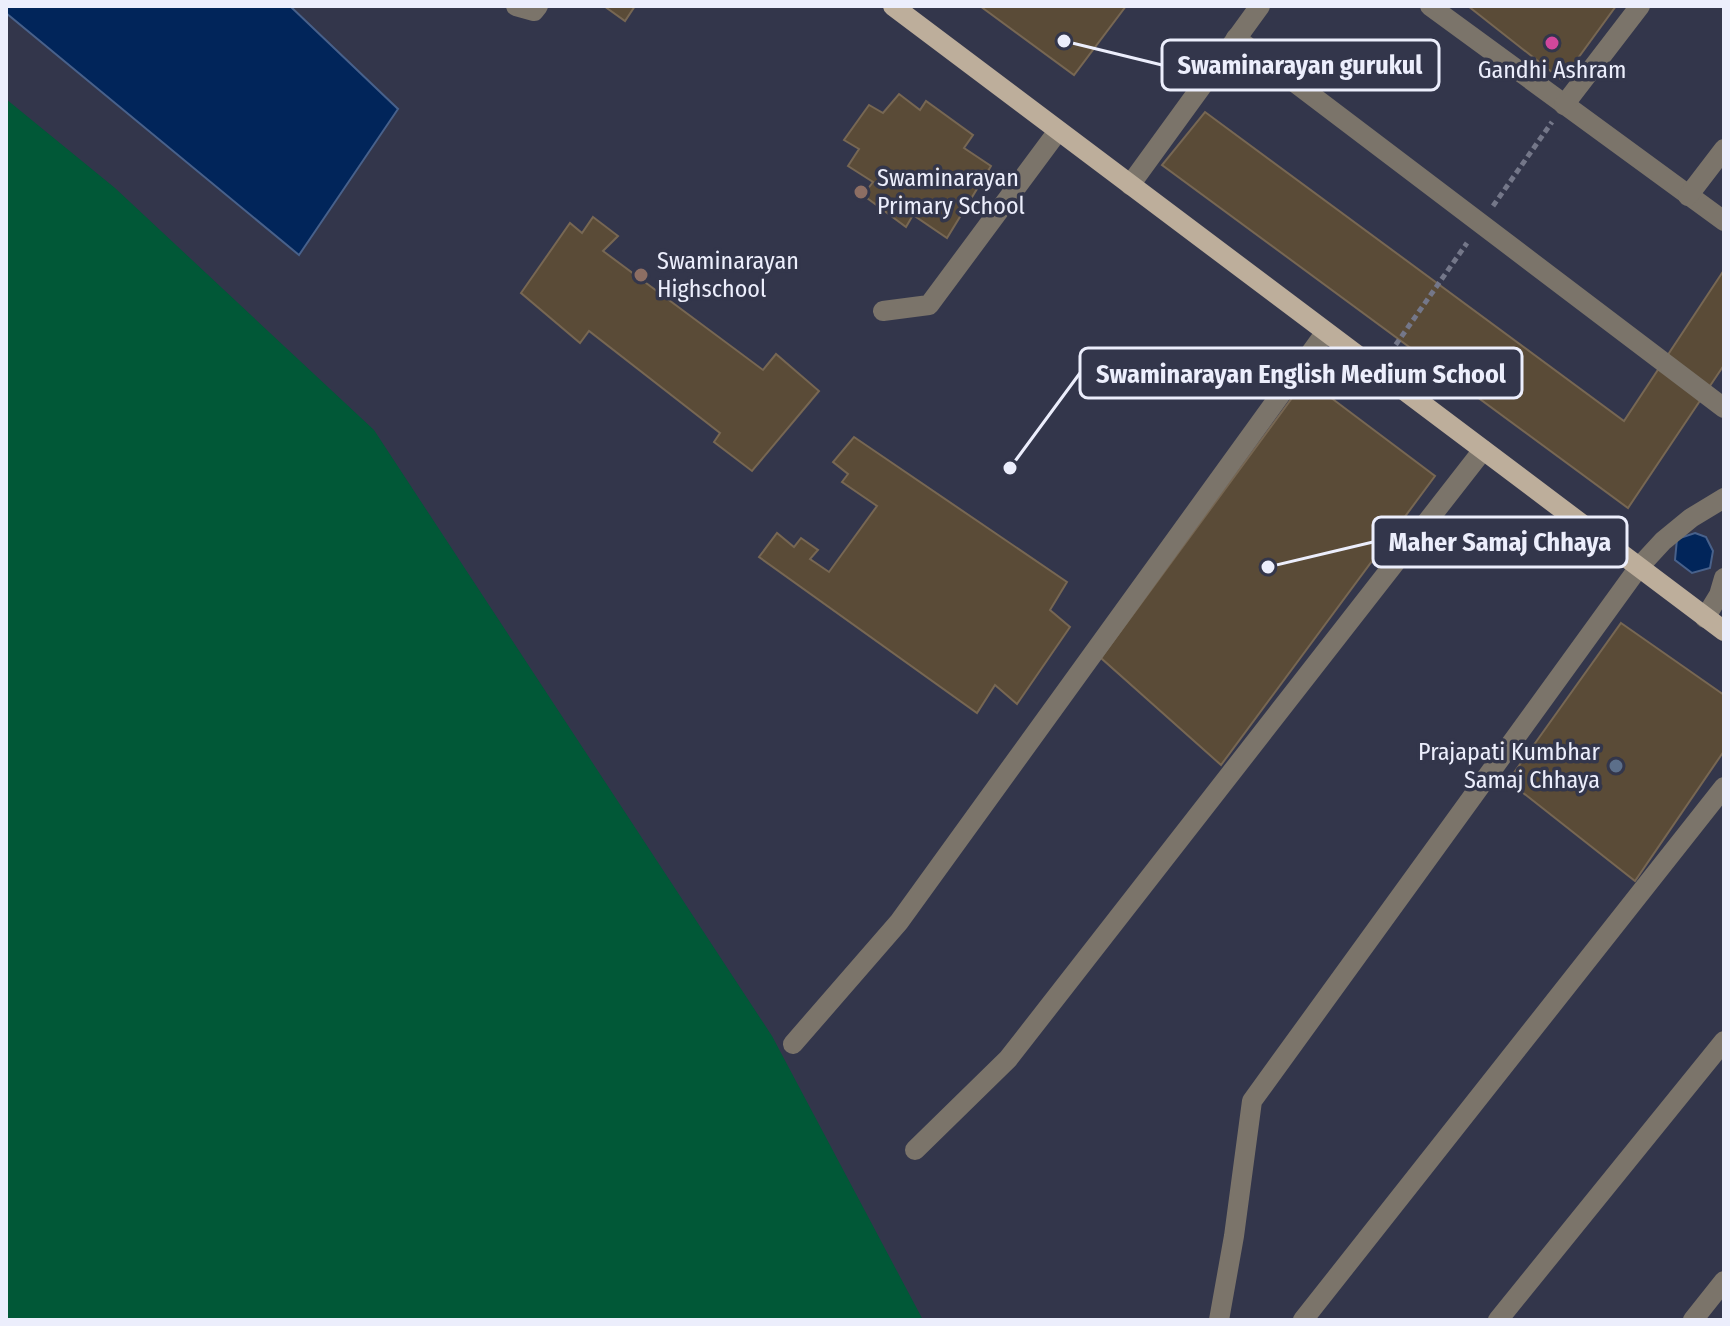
<svg xmlns="http://www.w3.org/2000/svg" width="1730" height="1326" font-family="'Fira Sans Condensed',sans-serif">
<rect width="100%" height="100%" fill="#33364b"/>
<polygon fill="#015837" points="6,99 115,188 374,430 772,1036 923,1320 6,1320"/>
<g fill="#01255a" stroke="#48618b" stroke-width="2">
<polygon points="6,6 290,6 398,109 299,255 6,13"/>
<polygon points="1695,533 1706,537 1713,551 1710,568 1692,573 1675,560 1677,539"/>
</g>
<g fill="#5a4b37" stroke="#776753" stroke-width="2">
<polygon points="604,6 635,6 625,21"/>
<polygon points="980,6 1126,6 1074,75"/>
<polygon points="1468,6 1616,6 1562,80"/>
<polygon points="899,94 920,110 926,101 973,135 964,148 991,166 947,238 913,215 906,227 863,195 873,182 848,166 859,149 844,140 869,105 883,113"/>
<polygon points="1205,112 1624,421 1724,270 1724,365 1628,508 1162,165"/>
<polygon points="593,217 618,236 603,251 763,370 776,354 819,391 752,471 714,442 720,433 589,331 580,343 521,293 570,223 582,233"/>
<polygon points="1306,379 1435,476 1221,765 1101,658"/>
<polygon points="854,437 1067,582 1050,610 1070,627 1017,704 995,685 977,713 759,557 777,533 794,547 801,538 818,550 810,559 829,572 877,506 842,482 848,474 833,462"/>
<polygon points="1621,623 1724,695 1724,751 1635,881 1508,781"/>
</g>
<g fill="none" stroke-linecap="round" stroke-linejoin="round">
<g stroke="#747789" stroke-width="5" stroke-dasharray="6 4" stroke-linecap="butt">
<polyline points="1493,206 1552,122"/>
<polyline points="1390,353 1467,243"/>
</g>
<g stroke="#7b746a" stroke-width="20">
<polyline points="516,6 534,11 538,6"/>
<polyline points="1430,6 1724,221"/>
<polyline points="1236,38 1724,408"/>
<polyline points="1564,105 1640,6"/>
<polyline points="1130,185 1260,6"/>
<polyline points="1688,196 1724,149"/>
<polyline points="883,311 929,305 1058,131"/>
<polyline points="1705,618 1719,595 1724,578"/>
<polyline points="793,1044 899,922 1325,333"/>
<polyline points="915,1150 1008,1059 1483,450"/>
<polyline points="1219,1320 1234,1236 1252,1101 1639,567 1663,541 1691,518 1724,498"/>
<polyline points="1303,1320 1724,787"/>
<polyline points="1498,1320 1724,1041"/>
<polyline points="1693,1320 1724,1281"/>
</g>
<polyline stroke="#bdae9b" stroke-width="20" points="893,6 1724,631"/>
</g>
<circle fill="#d1479c" stroke="#33364b" stroke-width="3" cx="1552" cy="43" r="8"/>
<g fill="#8d6e63" stroke="#33364b" stroke-width="3">
<circle cx="861" cy="192" r="8"/>
<circle cx="641" cy="275" r="8"/>
</g>
<circle fill="#5c6f8a" stroke="#33364b" stroke-width="3" cx="1616" cy="766" r="8"/>
<g text-anchor="middle" stroke-width="7" stroke-linejoin="round" paint-order="stroke">
<g font-size="24" fill="#eceefc" stroke="#33364b" text-anchor="start">
<text x="1552" y="78" text-anchor="middle">Gandhi Ashram</text>
<text x="877" y="186">Swaminarayan<tspan x="877" dy="28">Primary School</tspan></text>
<text x="657" y="269">Swaminarayan<tspan x="657" dy="28">Highschool</tspan></text>
<text x="1600" y="760" text-anchor="end">Prajapati Kumbhar<tspan x="1600" dy="28">Samaj Chhaya</tspan></text>
</g>
</g>
<path fill="none" stroke="#eceefc" stroke-width="3" d="M1064 41L1162 65M1010 468L1080 373M1268 567L1373 542"/>
<g fill="#eceefc" stroke="#33364b" stroke-width="3">
<circle cx="1064" cy="41" r="8"/>
<circle cx="1010" cy="468" r="8"/>
<circle cx="1268" cy="567" r="8"/>
</g>
<g fill="#33364b" stroke="#eceefc" stroke-width="3">
<rect x="1162" y="40" width="277" height="50" rx="8"/>
<rect x="1080" y="348" width="442" height="50" rx="8"/>
<rect x="1373" y="517" width="254" height="50" rx="8"/>
</g>
<g font-size="26" text-anchor="middle" font-weight="bold" fill="#eceefc">
<text x="1300" y="74">Swaminarayan gurukul</text>
<text x="1301" y="383">Swaminarayan English Medium School</text>
<text x="1500" y="551">Maher Samaj Chhaya</text>
</g>
<rect width="1730" height="1326" fill="none" stroke="#eceefc" stroke-width="16"/>
</svg>
